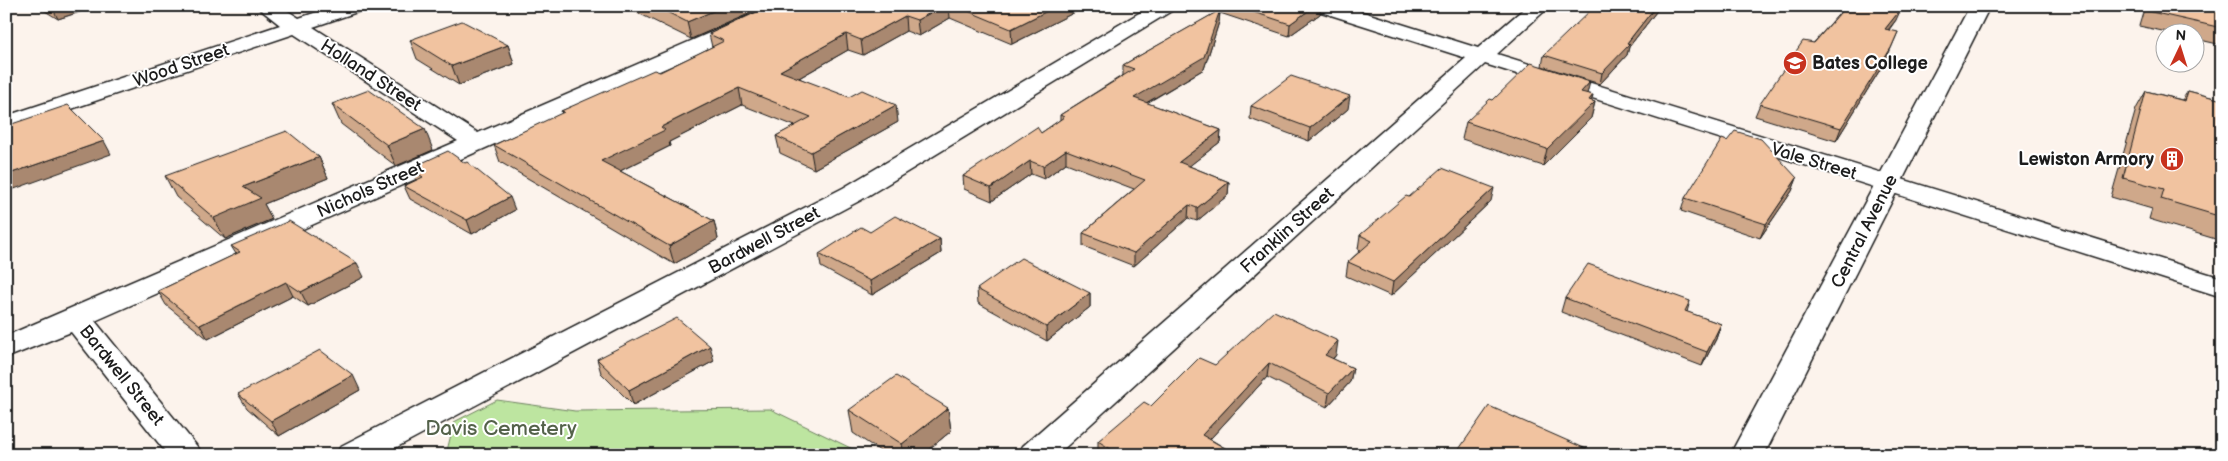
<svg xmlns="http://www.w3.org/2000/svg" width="2228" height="461" font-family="'Balsamiq Sans',sans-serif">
<rect width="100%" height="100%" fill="#fcf3ec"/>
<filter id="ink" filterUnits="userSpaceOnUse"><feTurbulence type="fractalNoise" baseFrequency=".02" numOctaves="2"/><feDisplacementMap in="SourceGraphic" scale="10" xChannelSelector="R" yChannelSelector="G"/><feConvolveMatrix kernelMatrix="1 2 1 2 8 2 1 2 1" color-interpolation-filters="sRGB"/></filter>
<g filter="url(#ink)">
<polygon fill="#bde5a0" stroke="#6c805e" points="497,400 575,411 770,409 865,455 446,455 454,422"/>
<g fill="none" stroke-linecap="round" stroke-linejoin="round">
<g stroke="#1c1c1c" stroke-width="3">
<g id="minor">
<polygon points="256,6 280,6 299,18 335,6 366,6 363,10 313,27 478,133 772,6 800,6 797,10 95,321 204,455 168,455 71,332 6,358 6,336 458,141 294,34 6,131 6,116 280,25"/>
<polygon points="1151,6 1176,6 1173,10 861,200 382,455 336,455 341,446 843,188"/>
<polygon points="1312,6 1344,6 1478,48 1527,6 1550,6 1497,54 2222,278 2222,297 1485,64 1057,455 1018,455 1023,446 1466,58 1315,10"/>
</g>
</g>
<g stroke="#1c1c1c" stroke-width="3">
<polygon id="tertiary" points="1970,6 1990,6 1764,455 1730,455"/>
</g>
<use href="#minor" fill="#fff" fill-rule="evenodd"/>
<use href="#tertiary" fill="#fff" fill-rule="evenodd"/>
</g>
<g fill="#cfa88a" stroke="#1c1c1c">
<polygon points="37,6 98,6 58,19"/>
<polygon points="631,6 767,6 691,39 632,10"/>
<polygon points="770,6 1087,6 1012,44 950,18 919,36 906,31 863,55 848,50 799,78 898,122 814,169 780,153 776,136 795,126 742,105 669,142 670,146 620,171 714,221 718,239 674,264 500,162 494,145 562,114 561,111 660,72 712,47 709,34"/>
<polygon points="1213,6 1321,6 1320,14 1289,36 1220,13 1219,22 1204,69 1147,103 1221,130 1220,142 1189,166 1229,182 1228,195 1197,221 1188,218 1134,266 1083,246 1083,233 1134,189 1066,163 1044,179 1031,174 992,201 964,189 963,176 1041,133 1060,120 1060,115 1123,75 1123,65 1217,12 1213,11"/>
<polygon points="1842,6 1891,6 1896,20 1889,30 1886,60 1836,141 1755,116 1760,104 1845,7"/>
<polygon points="2145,6 2222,6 2222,45 2196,39 2196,32 2167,32 2139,26"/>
<polygon points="1659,8 1629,47 1627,55 1600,84 1542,66 1544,55"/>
<polygon points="410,40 508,45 514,64 459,85 417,59"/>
<polygon points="2146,91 2182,100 2188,91 2222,100 2222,241 2149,219 2152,209 2111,197 2136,109"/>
<polygon points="1587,94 1592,101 1595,102 1591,118 1543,166 1462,139 1466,122 1493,100"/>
<polygon points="332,104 433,150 396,166 341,124"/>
<polygon points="1251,106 1348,109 1309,141 1250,119"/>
<polygon points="1727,141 1797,178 1792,191 1760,238 1681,211 1685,198"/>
<polygon points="319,157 328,178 264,204 272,219 225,239 176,197 165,176"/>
<polygon points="411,168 515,210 472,234 410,199 404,186 416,180"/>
<polygon points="1409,197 1491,201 1391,296 1346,276 1348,262 1361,250 1358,249 1360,235"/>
<polygon points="870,232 940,239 941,253 872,295 821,267 819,254"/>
<polygon points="231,246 364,277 308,306 293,296 208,339 166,305 158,291 236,254"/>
<polygon points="977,289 1090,293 1090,307 1047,341 978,303"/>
<polygon points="1565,298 1690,301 1687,312 1721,324 1716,339 1702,366 1561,312"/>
<polygon points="2222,327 2222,364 2221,364 2220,329"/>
<polygon points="1336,355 1333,359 1353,368 1350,382 1327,407 1267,377 1210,439 1230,451 1229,455 1098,455 1098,441 1215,365"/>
<polygon points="597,359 714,361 633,405 601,373"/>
<polygon points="360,390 279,436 247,408 238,394"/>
<polygon points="948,408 951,431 922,455 886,455 853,433 849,410"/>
</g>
<g fill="#a98870" stroke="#1c1c1c">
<polygon points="55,6 98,6 58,19 52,7"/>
<polygon points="725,6 767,6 691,39 687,22"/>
<polygon points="943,6 949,6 950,18 919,36 917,20"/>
<polygon points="1057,6 1087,6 1012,44 1011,29"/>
<polygon points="1315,6 1321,6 1320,14 1289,36 1290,24"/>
<polygon points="1656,6 1659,6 1659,8 1629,47 1627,55 1600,84 1602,73 1627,43"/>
<polygon points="1901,9 1896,20 1880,40 1885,29"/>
<polygon points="1220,10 1219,22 1204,69 1134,110 1134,98"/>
<polygon points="905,16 906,31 863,55 861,40"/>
<polygon points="1898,32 1886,60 1836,141 1841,128"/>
<polygon points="846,34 848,50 783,87 780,71"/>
<polygon points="508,45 514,64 459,85 452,66"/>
<polygon points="1590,82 1586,98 1581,92"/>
<polygon points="739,88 742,105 669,142 670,146 606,178 601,161 661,127"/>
<polygon points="1593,95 1590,107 1595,102 1591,118 1543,166 1547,149"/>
<polygon points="1350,96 1348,109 1309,141 1310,128"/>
<polygon points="896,105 898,122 814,169 811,152"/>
<polygon points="425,129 433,150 396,166 387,145"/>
<polygon points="1221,130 1220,142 1178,175 1179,162"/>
<polygon points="104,141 111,154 6,192 6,175"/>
<polygon points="1066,150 1066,163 1044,179 1043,166"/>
<polygon points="319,157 328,178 264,204 272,219 225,239 214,218 243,187"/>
<polygon points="1030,161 1031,174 992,201 991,188"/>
<polygon points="1797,178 1792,191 1760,238 1766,224"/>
<polygon points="1229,182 1228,195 1197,221 1197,208"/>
<polygon points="1494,188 1491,201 1391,296 1393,282"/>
<polygon points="510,197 515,210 472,234 467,220"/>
<polygon points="1189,205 1188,218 1134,266 1134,253"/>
<polygon points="714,221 718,239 674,264 669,246"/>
<polygon points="940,239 941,253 872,295 870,281"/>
<polygon points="357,263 364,277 308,306 301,292"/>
<polygon points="286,282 293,296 208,339 200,325"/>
<polygon points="1090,293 1090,307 1047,341 1046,327"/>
<polygon points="1721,324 1716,339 1702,366 1707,352"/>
<polygon points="1338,341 1336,355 1323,369 1325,355"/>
<polygon points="710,346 714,361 633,405 629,390"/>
<polygon points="1269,363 1267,377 1201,449 1202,435"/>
<polygon points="1353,368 1350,382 1327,407 1329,393"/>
<polygon points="353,375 360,390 279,436 271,421"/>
<polygon points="948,408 951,431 922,455 904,455 902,444"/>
</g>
<g fill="#f1c3a0" stroke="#1c1c1c">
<polygon points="655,6 725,6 687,22"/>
<polygon points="770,6 943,6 917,20 905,16 861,40 846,34 780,71 849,97 862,90 896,105 811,152 776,136 811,117 739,88 661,127 665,130 601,161 714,221 669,246 494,145 564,112 561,111 654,70 660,72 724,41 709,34"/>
<polygon points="956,6 1057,6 1011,29"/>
<polygon points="1235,6 1315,6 1290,24"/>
<polygon points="1595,6 1656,6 1627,43 1630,44 1602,73 1544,55"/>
<polygon points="1846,6 1891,6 1901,9 1885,29 1898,32 1891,48 1841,128 1760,104 1803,41 1814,43"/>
<polygon points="2149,6 2222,6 2222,28 2147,11"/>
<polygon points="1220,10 1204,57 1134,98 1221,130 1179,162 1229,182 1197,208 1189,205 1134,253 1083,233 1145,180 1066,150 1043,166 1030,161 991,188 963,176 1037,127 1041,133 1064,117 1060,115 1134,69 1123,65"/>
<polygon points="462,21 508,45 452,66 410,40"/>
<polygon points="1531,63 1590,82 1581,92 1593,95 1589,100 1595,102 1547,149 1466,122 1490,99 1493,100"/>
<polygon points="1291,76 1350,96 1310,128 1251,106"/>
<polygon points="369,90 425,129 387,145 332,104"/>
<polygon points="2146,91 2185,101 2188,91 2222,100 2222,217 2161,199 2164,189 2123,178"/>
<polygon points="68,105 104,141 6,175 6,126"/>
<polygon points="287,131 319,157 243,187 261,198 214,218 165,176"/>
<polygon points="1735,131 1761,139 1797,178 1766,224 1685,198 1722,139 1727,141"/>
<polygon points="448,151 465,163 467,162 510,197 467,220 404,186 423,177 411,168"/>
<polygon points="1442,168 1494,188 1393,282 1348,262 1372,241 1360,235 1406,196 1409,197"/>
<polygon points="895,216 940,239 870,281 819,254 861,227 870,232"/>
<polygon points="289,221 357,263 301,292 286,282 200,325 158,291 240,252 231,246"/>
<polygon points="1021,258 1090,293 1046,327 977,289"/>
<polygon points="1588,264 1690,301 1685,311 1721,324 1707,352 1565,298"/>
<polygon points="1274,311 1338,341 1325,355 1353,368 1329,393 1269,363 1202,435 1230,451 1226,455 1120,455 1098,441 1144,402 1151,406 1199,358 1215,365"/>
<polygon points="677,318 710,346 629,390 597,359"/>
<polygon points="320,350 353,375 271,421 238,394"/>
<polygon points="896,376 948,408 902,444 849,410"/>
<polygon points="1489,406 1593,452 1592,455 1455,455"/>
</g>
</g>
<defs>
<g id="university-disc" transform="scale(1.25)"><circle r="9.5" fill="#c8321e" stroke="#fff"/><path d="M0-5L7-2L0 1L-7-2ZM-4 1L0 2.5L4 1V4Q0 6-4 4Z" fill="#fff"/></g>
<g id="building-disc" transform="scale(1.25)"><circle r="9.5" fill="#c8321e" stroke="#fff"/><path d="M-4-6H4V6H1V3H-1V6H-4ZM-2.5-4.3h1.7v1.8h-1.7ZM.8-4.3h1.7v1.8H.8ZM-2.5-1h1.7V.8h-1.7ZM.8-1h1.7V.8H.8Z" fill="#fff"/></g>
</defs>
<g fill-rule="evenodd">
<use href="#university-disc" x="1795" y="63"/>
<use href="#building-disc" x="2172" y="159"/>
</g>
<g text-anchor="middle" stroke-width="4" stroke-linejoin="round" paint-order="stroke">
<g font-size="18" font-weight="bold" fill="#1c1c1c" stroke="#fff" text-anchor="start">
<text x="1812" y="69">Bates College</text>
<text x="2154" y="165" text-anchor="end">Lewiston Armory</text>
</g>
<g font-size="18" fill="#1c1c1c" stroke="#fff">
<text transform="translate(181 65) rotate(-19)" y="6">Wood Street</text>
<text transform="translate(371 75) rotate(33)" y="6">Holland Street</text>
<text transform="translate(1814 161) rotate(17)" y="6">Vale Street</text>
<text transform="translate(370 189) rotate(-24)" y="6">Nichols Street</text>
<text transform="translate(1287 230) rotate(-42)" y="6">Franklin Street</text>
<text transform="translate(1864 231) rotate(-63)" y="6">Central Avenue</text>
<text transform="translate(764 240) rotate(-28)" y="6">Bardwell Street</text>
<text transform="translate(122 375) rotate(51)" y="6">Bardwell Street</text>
</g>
<g font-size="21" fill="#54624a" stroke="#fff">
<text x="501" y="435">Davis Cemetery</text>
</g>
</g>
<rect width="2228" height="461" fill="none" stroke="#fff" stroke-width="25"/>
<rect x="12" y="12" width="2203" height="436" fill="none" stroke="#1c1c1c" stroke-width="2" filter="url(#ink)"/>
<g transform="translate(2180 48) rotate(4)"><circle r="24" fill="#ffffff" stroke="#a4a4a4"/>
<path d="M0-4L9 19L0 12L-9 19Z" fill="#c8321e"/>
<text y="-8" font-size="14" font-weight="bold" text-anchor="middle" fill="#1c1c1c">N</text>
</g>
</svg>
